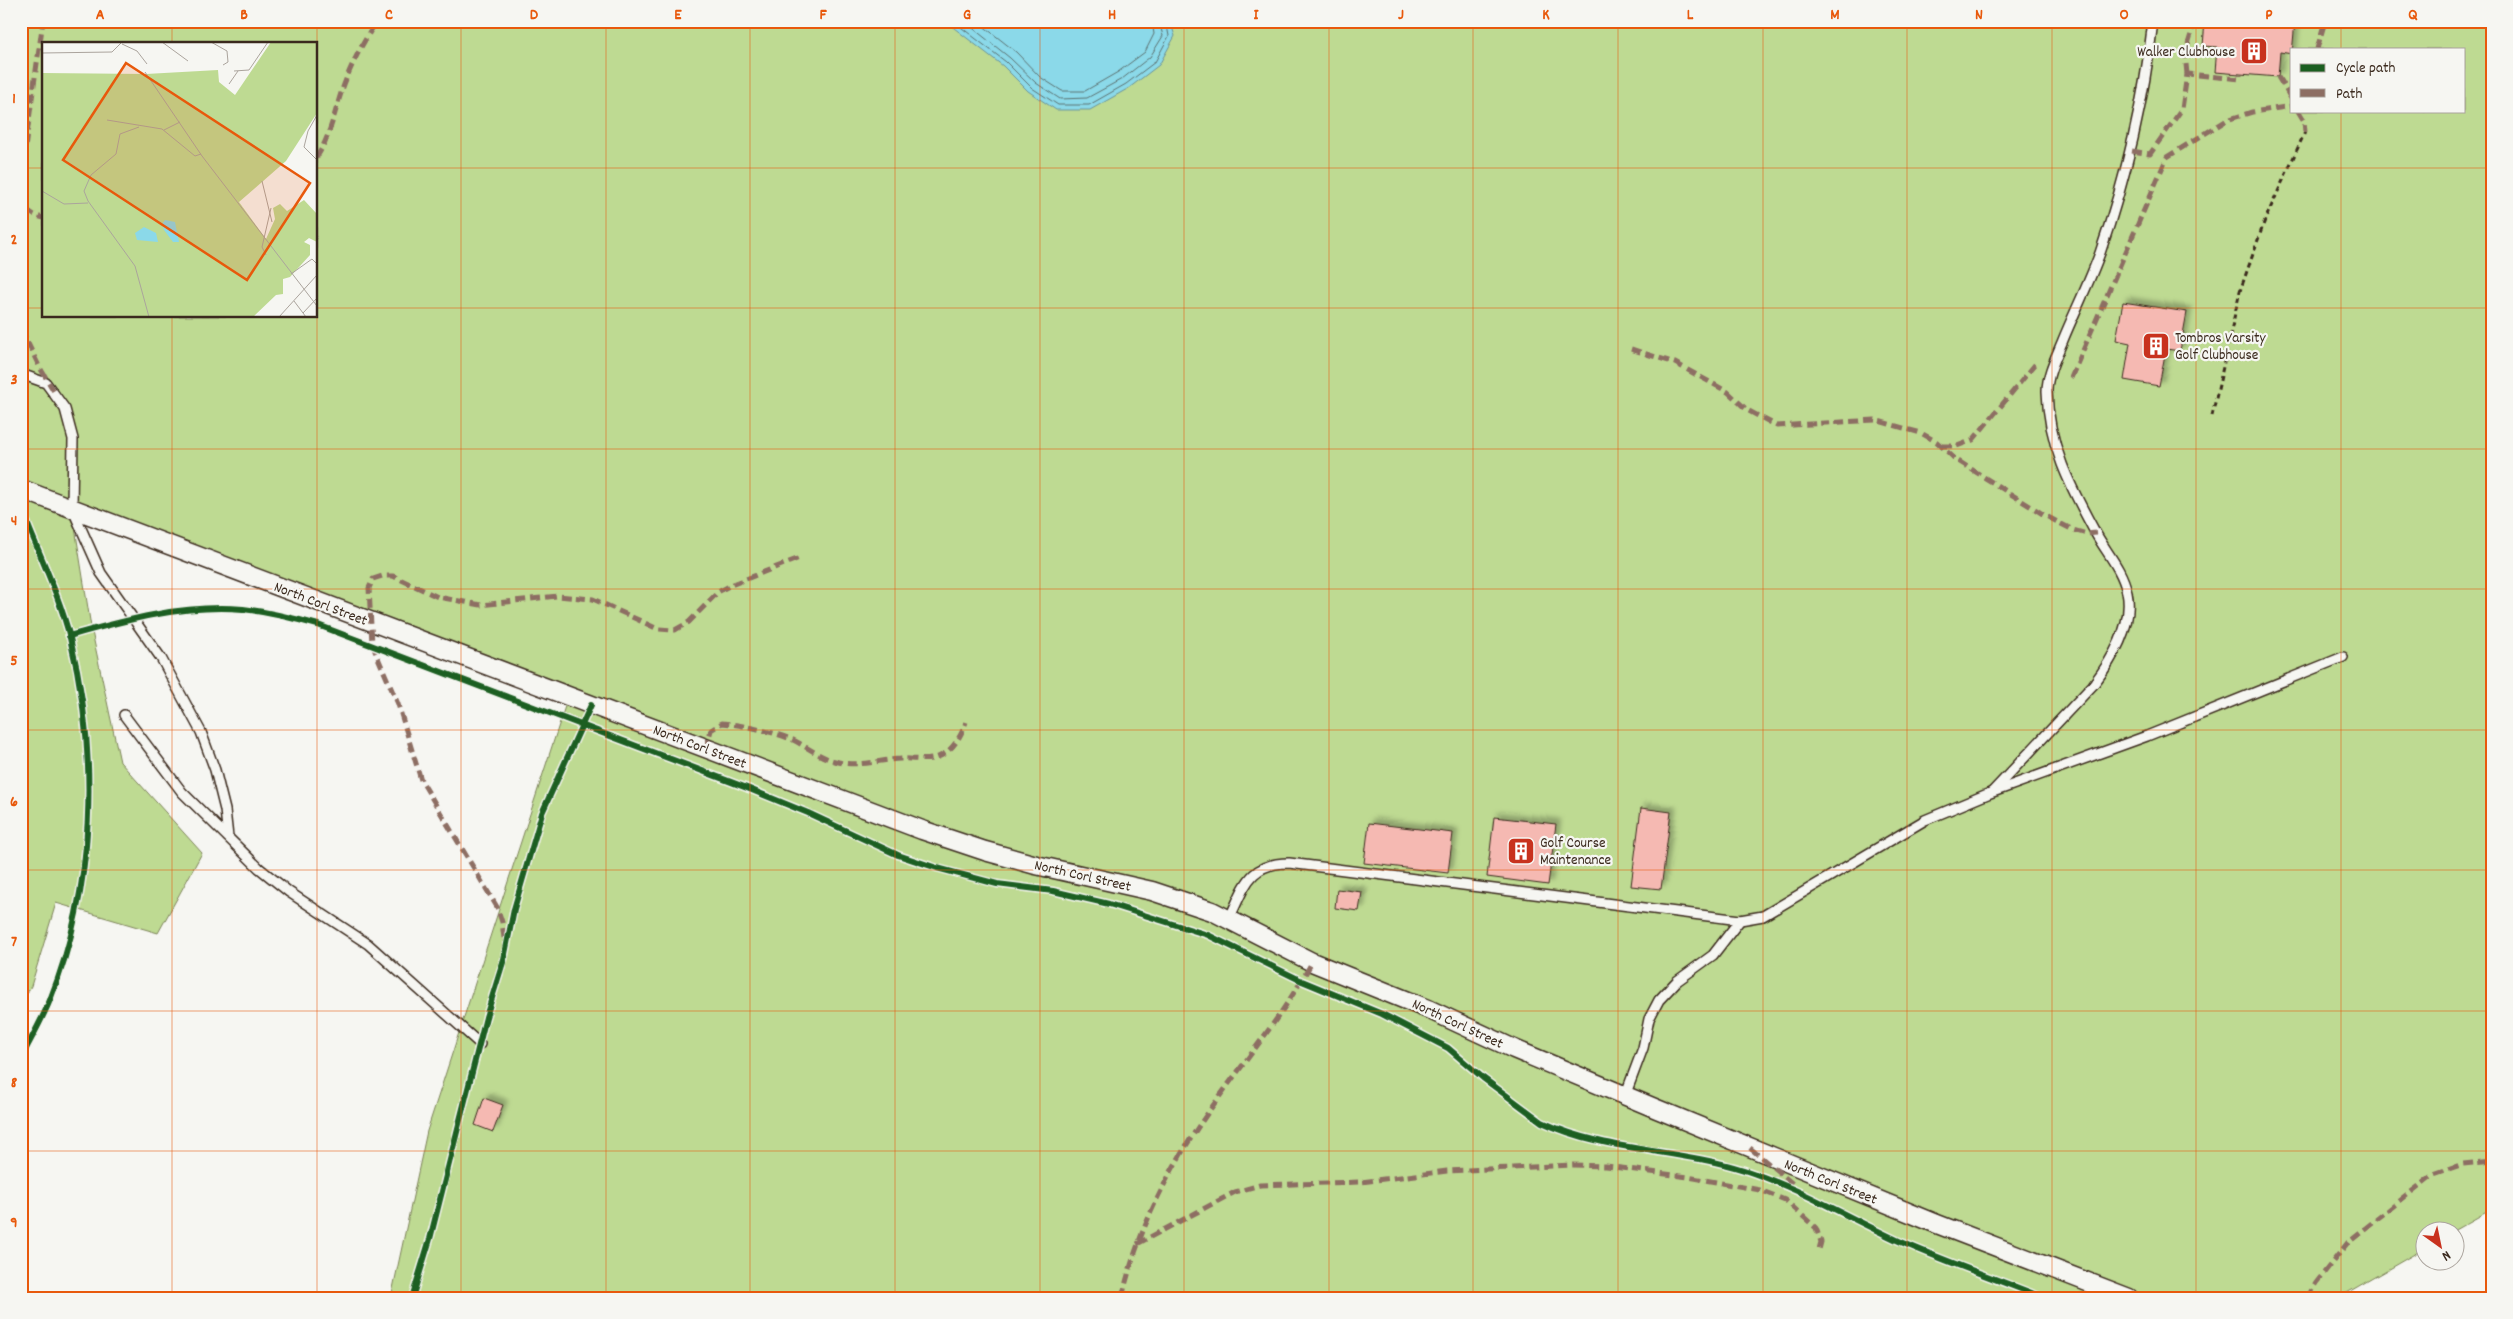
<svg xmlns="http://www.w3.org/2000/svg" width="2513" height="1319" font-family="Dekko,sans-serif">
<defs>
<filter id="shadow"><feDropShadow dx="4.5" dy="-4.5" stdDeviation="2.5" flood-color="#0004"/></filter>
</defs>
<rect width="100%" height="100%" fill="#f6f6f2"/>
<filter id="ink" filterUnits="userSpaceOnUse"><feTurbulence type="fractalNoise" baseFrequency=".02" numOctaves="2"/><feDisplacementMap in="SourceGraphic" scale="10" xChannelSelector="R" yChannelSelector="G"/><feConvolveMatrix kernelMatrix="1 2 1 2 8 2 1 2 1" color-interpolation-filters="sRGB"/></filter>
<g filter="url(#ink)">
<path fill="#beda92" stroke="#7c8258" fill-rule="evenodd" d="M21,21H2492V1209L2453,1231L2426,1232L2425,1248L2338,1298H391L427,1131L568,697L72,509L91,627L120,762L202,853L158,933L56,903L31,986L21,1004ZM44,44H316V316H44ZM2292,49H2464V111H2292Z"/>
<polygon fill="#8bd9e9" stroke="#6b9398" points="945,21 1170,21 1175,36 1159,65 1129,88 1090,110 1056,110 1028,91 1003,66"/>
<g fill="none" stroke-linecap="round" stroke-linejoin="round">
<g stroke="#5b706f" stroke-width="1">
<polyline points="953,21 1006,62 1032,88 1058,105 1089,105 1126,84 1155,62 1169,36 1166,21"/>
<polyline points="964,21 1010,58 1036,83 1060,99 1087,98 1122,79 1150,57 1163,36 1159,21"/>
<polyline points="977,21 1016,52 1040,77 1062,91 1085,91 1118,72 1145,52 1154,34 1152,21"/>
</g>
</g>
<g fill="#f5b9b2" stroke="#3b2a1e" filter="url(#shadow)">
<polygon points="2205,21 2295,21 2292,54 2280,52 2278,77 2215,72 2217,47 2203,46"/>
<polygon points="2123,302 2187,312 2180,351 2166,349 2159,386 2124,380 2130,343 2116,340"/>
<polygon points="1641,808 1671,812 1661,889 1631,886"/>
<polygon points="1494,817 1556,824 1548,885 1487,877"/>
<polygon points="1369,823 1453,833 1448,873 1364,863"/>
<polygon points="1337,889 1362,892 1359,911 1335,908"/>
<polygon points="484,1098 503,1105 493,1132 475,1125"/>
</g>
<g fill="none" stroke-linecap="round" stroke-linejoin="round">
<g stroke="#3b2a1e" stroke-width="12">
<g id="lane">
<polyline points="21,374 46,383 65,409 73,439 72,508 101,573 161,658 201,732 215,770 225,810 228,837"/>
<polyline points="124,715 182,792 259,868 289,892 368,944 480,1044"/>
<path d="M1992,792L2093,685C2112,660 2134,625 2127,592C2122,569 2106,552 2095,532C2070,486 2048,444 2047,391C2047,374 2057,355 2063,340C2075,311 2089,283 2100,253C2126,178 2144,101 2153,21"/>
<path d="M1229,919C1245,887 1248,863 1289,863L1740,920L1763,916L1925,820L1990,793L2147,736L2343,657"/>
<polyline points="1625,1096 1643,1048 1649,1019 1659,1000 1677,981 1713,955 1740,920"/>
</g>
</g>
<g stroke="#3b2a1e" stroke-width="21">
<polyline id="street" points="21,489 922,830 985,851 1036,865 1152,891 1212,911 1312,962 1428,1009 1514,1049 1657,1109 1937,1224 2129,1298"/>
</g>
<polyline stroke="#3b2a1e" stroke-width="3" stroke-dasharray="5 4" stroke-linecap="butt" points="2212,416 2240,291 2265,220 2305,132"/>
<use href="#lane" stroke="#f6f6f2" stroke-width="9"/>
<use href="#street" stroke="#f6f6f2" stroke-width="18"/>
<g stroke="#8d6e63" stroke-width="5" stroke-dasharray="10 5" stroke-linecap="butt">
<polyline points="2317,49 2325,21"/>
<polyline points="2187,74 2185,54 2195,21"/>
<polyline points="2278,77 2292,100"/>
<polyline points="2298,111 2304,121 2305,132"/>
<polyline points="2132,151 2150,154 2182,109 2187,74 2240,79 2240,75"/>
<path d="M316,158C329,139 334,115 341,93C349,69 362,43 377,21"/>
<polyline points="21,176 43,21"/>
<path d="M21,195C23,209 30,215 44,218"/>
<polyline points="21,329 39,366 55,393"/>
<polyline points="1631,349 1675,363 1728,392 1747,410 1777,426 1875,420 1921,433 1937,442 1955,459 2046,516 2073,530 2087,534 2096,533"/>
<polyline points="2071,378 2167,157 2227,120 2252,112 2292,106"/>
<polyline points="1942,446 1957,446 1973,440 2037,362"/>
<path d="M706,749L711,730L722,723L731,724C751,727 772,732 791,739C806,746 819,757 835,761C857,768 878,760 900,759C912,758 927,762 938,757C953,751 961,736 966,722"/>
<polyline points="504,938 502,922 497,907 421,780 398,704 372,644 369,588 373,579 382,576 393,576 438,597 481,605 557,596 593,599 658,629 675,630 689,622 718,592 731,585 802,557"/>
<polyline points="1750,1148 1793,1184"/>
<polyline points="1137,1244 1235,1192 1260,1185 1361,1182 1447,1171 1573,1165 1606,1166 1688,1177 1760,1190 1785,1200 1816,1228 1821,1242 1818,1253"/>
<path d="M1122,1298C1139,1225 1173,1160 1217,1100C1250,1054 1285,1012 1312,962"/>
<polyline points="2307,1298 2316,1283 2349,1241 2434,1174 2463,1164 2492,1161"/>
</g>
<g stroke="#f6f6f2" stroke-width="9">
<g id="cycleway">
<path d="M21,507C37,550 59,594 70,638C99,756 95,887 50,1000C42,1020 31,1039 21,1058"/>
<path d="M69,636C125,620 184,604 243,609C268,612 293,618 318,625L747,788L808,813L898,855L937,868L997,884L1053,891L1109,904L1208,935L1302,981L1382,1014L1448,1048L1483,1078L1542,1122C1606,1152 1678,1149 1744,1170C1799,1188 1847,1217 1899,1241C1947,1262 1996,1279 2044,1298"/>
<polyline points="412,1298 430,1239 486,1017 504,959 514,909 542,813 591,705"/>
</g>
</g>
<use href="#cycleway" stroke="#1b5e20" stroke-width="6"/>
</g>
</g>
<path fill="none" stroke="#e8590c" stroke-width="1" stroke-opacity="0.55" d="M172,21V44M317,21V1298M461,21V1298M606,21V1298M750,21V1298M895,21V1298M1040,21V1298M1184,21V1298M1329,21V1298M1473,21V1298M1618,21V1298M1763,21V1298M1907,21V1298M2052,21V1298M2196,21V1298M2341,21V49M2341,111V1298M21,168H44M316,168H2492M21,308H44M316,308H2492M172,316V1298M21,449H2492M21,589H2492M21,730H2492M21,870H2492M21,1011H2492M21,1151H2492"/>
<defs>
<g id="building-square" transform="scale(1.4375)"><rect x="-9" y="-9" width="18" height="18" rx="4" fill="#c8321e" stroke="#f6f6f2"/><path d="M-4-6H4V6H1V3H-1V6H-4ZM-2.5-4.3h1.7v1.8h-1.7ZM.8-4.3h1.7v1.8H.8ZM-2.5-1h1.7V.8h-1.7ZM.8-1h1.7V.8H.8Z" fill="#fff"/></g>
</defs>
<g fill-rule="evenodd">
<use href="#building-square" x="2254" y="51"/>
<use href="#building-square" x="2156" y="346"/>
<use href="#building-square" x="1521" y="851"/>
</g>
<g text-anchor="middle" stroke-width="4.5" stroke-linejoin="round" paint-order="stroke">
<g font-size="15" fill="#3b2a1e" stroke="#f6f6f2" text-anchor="start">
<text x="2235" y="56" text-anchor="end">Walker Clubhouse</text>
<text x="2175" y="342">Tombros Varsity<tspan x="2175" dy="17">Golf Clubhouse</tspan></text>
<text x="1540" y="847">Golf Course<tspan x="1540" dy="17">Maintenance</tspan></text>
</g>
<g font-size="15" fill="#3b2a1e" stroke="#f6f6f2">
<text transform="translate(321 603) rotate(21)" y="5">North Corl Street</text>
<text transform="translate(700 746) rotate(21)" y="5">North Corl Street</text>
<text transform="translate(1083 875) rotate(13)" y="5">North Corl Street</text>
<text transform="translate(1458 1023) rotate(25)" y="5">North Corl Street</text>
<text transform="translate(1831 1181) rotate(22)" y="5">North Corl Street</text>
</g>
</g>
<g transform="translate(42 42)">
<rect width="275" height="275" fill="#f6f6f2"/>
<path d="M229,0H275V71L244,119L197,160L224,197L233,177L231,166L238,162L245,169L262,158L275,172V200L267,196L262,200L268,203V213L248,235L241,237V252L234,253L211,275H1L0,31L104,32L176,28L177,40L193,53Z" fill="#beda92"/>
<path d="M123,178L133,180L137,200H131L122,188L120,182ZM102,185L114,191L116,200L95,198L93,191Z" fill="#8bd9e9"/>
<path fill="none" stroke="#aba49d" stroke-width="1" d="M120,0L146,19M169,0L185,9M80,2L95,9L105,22M0,11L70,10L80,0M181,23L186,20L185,9M192,29L207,28L226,0M103,30L160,114L275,264M187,42L196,29M275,73L266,89L262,105L275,118M65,78L120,87L153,114L159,112M97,85L78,92L74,112L49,133L42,149L46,159L93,224L107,275M122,88L138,80M220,139L230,180M0,149L22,162L46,161M224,213L220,205L229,166M249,232L270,217L275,222M252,259L264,275M261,271L275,256M237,275L275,233"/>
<path fill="#e8590c" fill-opacity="0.15" stroke="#e8590c" stroke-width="2.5" d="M84,21L268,141L205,238L21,118Z"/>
<rect width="275" height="275" fill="none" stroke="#3b2a1e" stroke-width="2.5"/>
</g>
<rect width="2513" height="1319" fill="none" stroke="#f6f6f2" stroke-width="55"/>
<rect x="2290" y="48" width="175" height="65" fill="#f6f6f2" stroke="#aba49d"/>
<rect x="2300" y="64" width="25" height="8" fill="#1b5e20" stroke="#aba49d"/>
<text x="2336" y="72" font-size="15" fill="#3b2a1e">Cycle path</text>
<rect x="2300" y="89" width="25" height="8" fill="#8d6e63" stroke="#aba49d"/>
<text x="2336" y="98" font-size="15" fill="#3b2a1e">Path</text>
<g transform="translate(2440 1246) rotate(147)"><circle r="24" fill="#f6f6f2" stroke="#aba49d"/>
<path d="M0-4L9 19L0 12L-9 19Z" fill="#c8321e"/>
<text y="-8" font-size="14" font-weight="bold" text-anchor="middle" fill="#3b2a1e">N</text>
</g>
<rect x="28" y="28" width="2458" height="1264" fill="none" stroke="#e8590c" stroke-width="2"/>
<g font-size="16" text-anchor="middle" font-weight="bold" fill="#e8590c">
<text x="100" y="19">A</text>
<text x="244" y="19">B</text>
<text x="389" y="19">C</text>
<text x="534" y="19">D</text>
<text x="678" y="19">E</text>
<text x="823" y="19">F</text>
<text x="967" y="19">G</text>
<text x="1112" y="19">H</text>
<text x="1256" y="19">I</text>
<text x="1401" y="19">J</text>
<text x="1546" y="19">K</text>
<text x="1690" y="19">L</text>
<text x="1835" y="19">M</text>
<text x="1979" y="19">N</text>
<text x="2124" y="19">O</text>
<text x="2269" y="19">P</text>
<text x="2413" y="19">Q</text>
<text x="14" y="103">1</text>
<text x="14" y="244">2</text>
<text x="14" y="384">3</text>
<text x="14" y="525">4</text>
<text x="14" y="665">5</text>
<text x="14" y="806">6</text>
<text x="14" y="946">7</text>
<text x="14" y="1087">8</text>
<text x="14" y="1227">9</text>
</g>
</svg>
